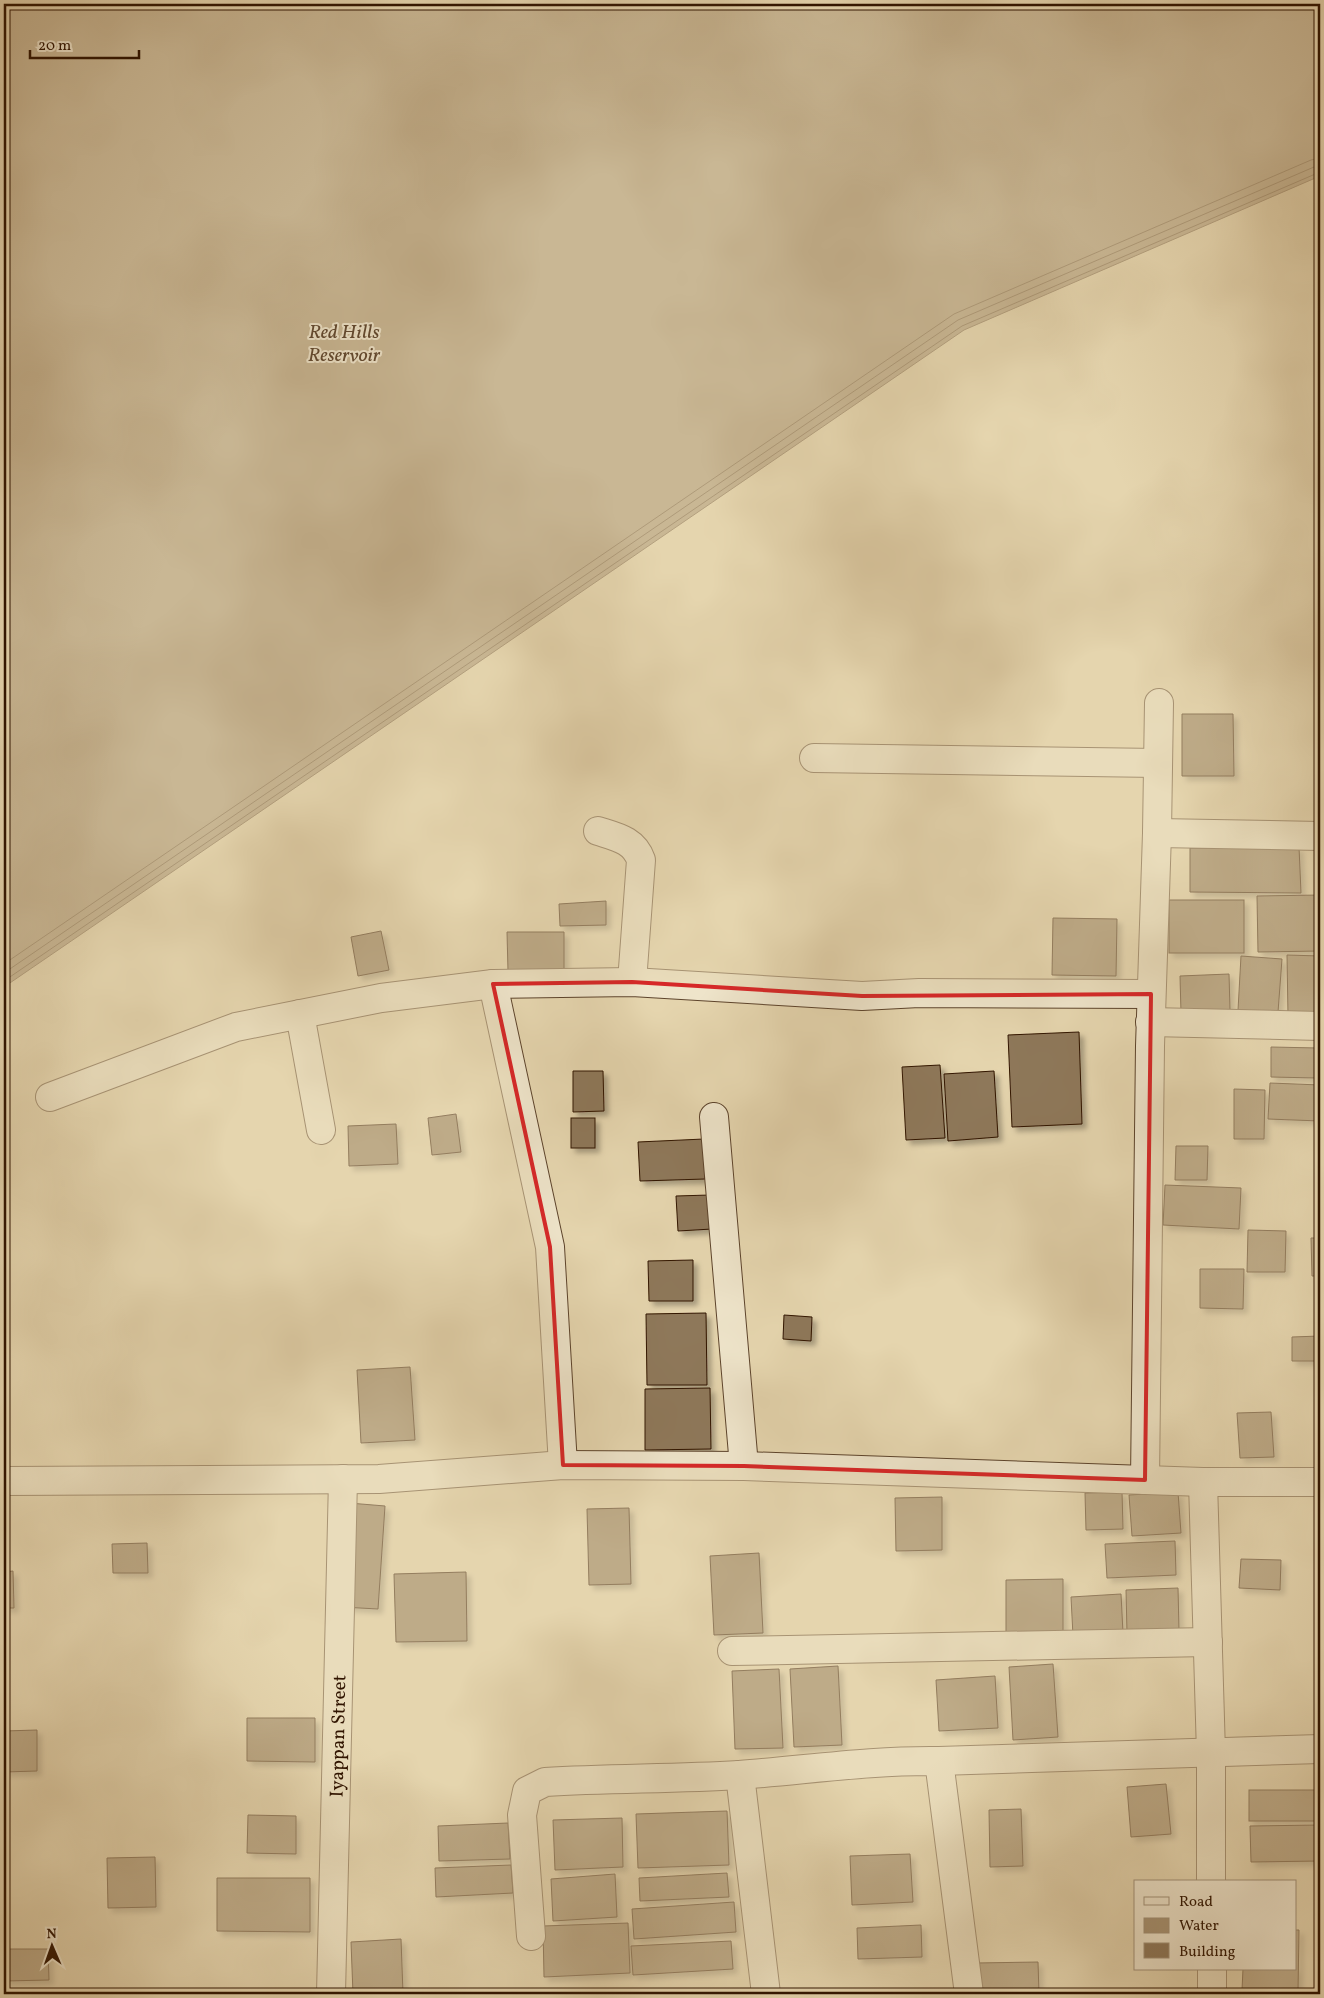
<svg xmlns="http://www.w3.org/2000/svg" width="1324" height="1998" font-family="Vollkorn,serif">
<defs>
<filter id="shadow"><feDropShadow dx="4.5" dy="4.5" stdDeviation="2.5" flood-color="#0004"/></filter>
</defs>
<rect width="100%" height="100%" fill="#e5d5ae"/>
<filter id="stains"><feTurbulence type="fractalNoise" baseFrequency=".004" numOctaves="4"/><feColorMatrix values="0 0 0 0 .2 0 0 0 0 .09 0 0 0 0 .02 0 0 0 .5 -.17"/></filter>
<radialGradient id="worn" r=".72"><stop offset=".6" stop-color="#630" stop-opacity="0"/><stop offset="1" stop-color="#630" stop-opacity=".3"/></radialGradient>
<polygon fill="#a79373" stroke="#776045" points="4,4 1320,4 1320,176 964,330 4,987"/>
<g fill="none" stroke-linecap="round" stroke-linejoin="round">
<g stroke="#6c543a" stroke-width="1">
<polyline points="4,964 954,314 1311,160 1320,158"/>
<polyline points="4,973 958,320 1314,167 1320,166"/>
<polyline points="4,981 962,326 1320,172"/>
</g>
</g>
<g fill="#8e785a" stroke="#301400" filter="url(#shadow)">
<polygon points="1182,714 1233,714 1234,776 1182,776"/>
<polygon points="1299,847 1301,893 1190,892 1190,848"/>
<polygon points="1320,895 1320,951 1258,952 1257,896"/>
<rect x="1169" y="900" width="75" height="53"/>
<polygon points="606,901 606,925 560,926 559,904"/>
<polygon points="1053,918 1117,919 1116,976 1052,975"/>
<polygon points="381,931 389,970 358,976 351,937"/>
<polygon points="507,932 564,932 564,970 508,971"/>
<polygon points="1287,955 1320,956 1320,1017 1288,1016"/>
<polygon points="1241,956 1282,959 1278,1012 1238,1010"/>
<polygon points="1229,974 1230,1010 1181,1013 1180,976"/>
<polygon points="1079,1032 1082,1124 1012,1127 1008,1035"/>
<polygon points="1271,1047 1318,1048 1317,1078 1271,1077"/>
<polygon points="940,1065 945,1138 906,1140 902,1067"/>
<polygon points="573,1071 603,1071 604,1111 573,1112"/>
<polygon points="994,1071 998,1137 948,1141 944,1074"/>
<polygon points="1270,1083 1320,1085 1320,1121 1268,1119"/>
<polygon points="1234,1089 1265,1090 1264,1139 1234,1139"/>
<polygon points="456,1114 461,1152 432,1155 428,1118"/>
<rect x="571" y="1118" width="24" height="30"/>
<polygon points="396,1124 398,1164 349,1166 348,1126"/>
<polygon points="704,1139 705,1179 640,1181 638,1142"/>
<polygon points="1176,1146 1208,1146 1207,1180 1175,1180"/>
<polygon points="1165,1185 1241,1188 1239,1229 1163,1225"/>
<polygon points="710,1195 712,1229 678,1231 676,1196"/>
<polygon points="1248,1230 1286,1231 1285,1272 1247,1272"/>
<polygon points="1311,1238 1320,1238 1320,1276 1312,1276"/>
<polygon points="693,1260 693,1301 649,1301 648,1261"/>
<polygon points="1200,1269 1244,1269 1243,1309 1200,1308"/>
<polygon points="706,1313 707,1385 647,1385 646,1314"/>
<polygon points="784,1315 812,1317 811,1341 783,1339"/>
<polygon points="1320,1336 1320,1361 1292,1361 1292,1337"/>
<polygon points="410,1367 415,1440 361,1443 357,1370"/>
<polygon points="710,1388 711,1449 645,1450 645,1389"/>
<polygon points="1271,1412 1274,1457 1240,1458 1237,1413"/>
<polygon points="1122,1492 1123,1529 1086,1530 1085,1493"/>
<polygon points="1178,1492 1181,1533 1132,1536 1129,1495"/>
<polygon points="942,1497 942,1550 896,1551 895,1498"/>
<polygon points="349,1503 385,1506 378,1609 342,1607"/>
<polygon points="629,1508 631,1584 589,1585 587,1509"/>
<polygon points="1316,1520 1320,1520 1320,1586 1318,1586"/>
<polygon points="1175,1541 1176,1575 1107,1578 1105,1544"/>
<polygon points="147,1543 148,1573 113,1573 112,1544"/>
<polygon points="759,1553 763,1633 714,1635 710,1556"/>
<polygon points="1241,1559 1281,1560 1280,1590 1239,1588"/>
<polygon points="13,1571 14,1608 4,1608 4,1572"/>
<polygon points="466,1572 467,1641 396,1642 394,1574"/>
<polygon points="1063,1579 1063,1634 1006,1634 1006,1580"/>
<polygon points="1178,1588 1179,1631 1127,1633 1126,1590"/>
<polygon points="1121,1594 1123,1633 1073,1636 1071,1597"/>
<polygon points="1053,1664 1058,1737 1013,1740 1009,1667"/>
<polygon points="838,1666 842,1745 794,1747 790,1669"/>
<polygon points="779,1669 783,1748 735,1749 732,1671"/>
<polygon points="995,1676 998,1728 939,1731 936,1680"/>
<polygon points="247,1718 315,1718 315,1762 247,1761"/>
<polygon points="37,1730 37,1771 4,1772 4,1731"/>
<polygon points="1166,1784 1171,1834 1131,1837 1127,1787"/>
<rect x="1249" y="1790" width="71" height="31"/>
<polygon points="1021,1809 1023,1866 990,1867 989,1810"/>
<polygon points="727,1811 729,1865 638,1868 636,1814"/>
<polygon points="248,1815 296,1816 296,1854 247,1853"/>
<polygon points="622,1818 623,1867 555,1870 553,1820"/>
<polygon points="508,1823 510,1859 439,1861 438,1826"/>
<polygon points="1320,1825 1320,1861 1251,1862 1250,1826"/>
<polygon points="910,1854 913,1902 852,1905 850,1856"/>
<polygon points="155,1857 156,1907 108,1908 107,1858"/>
<polygon points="511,1865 513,1893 436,1897 435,1868"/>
<polygon points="727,1873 729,1897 640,1901 639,1878"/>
<polygon points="615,1874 617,1917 553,1921 551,1879"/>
<polygon points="217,1878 310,1878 310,1932 217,1931"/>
<polygon points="734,1902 736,1932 634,1939 632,1909"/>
<polygon points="628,1923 630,1973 544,1977 543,1926"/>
<polygon points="921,1925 922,1957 858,1959 857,1928"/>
<polygon points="1295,1930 1299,1930 1298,1991 1242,1990 1243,1969 1295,1969"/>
<polygon points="401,1939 403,1994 353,1994 351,1942"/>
<polygon points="731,1941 733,1969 633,1975 631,1946"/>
<polygon points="4,1949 48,1949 49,1980 4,1981"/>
<polygon points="1038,1962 1039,1994 977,1994 976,1963"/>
<polygon points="743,1991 743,1994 696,1994"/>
</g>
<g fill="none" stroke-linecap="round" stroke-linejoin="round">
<g stroke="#5d442c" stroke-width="30">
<g id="minor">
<polyline points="814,758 1158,763"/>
<path d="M598,831C617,837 634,840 641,860L632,982"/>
<polyline points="1157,833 1320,836"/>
<polyline points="493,984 550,1247 563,1465"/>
<polyline points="300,1014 321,1130"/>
<polyline points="1150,1022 1320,1026"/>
<polyline points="50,1097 236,1027 381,998 493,984 632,982 862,996 919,993 1151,994"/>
<polyline points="714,1117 744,1466"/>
<polyline points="1145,1480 1150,1046 1157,833 1159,703"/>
<polyline points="1203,1482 1211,1753 1211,1882"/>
<polyline points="732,1651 1208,1642"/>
<polyline points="939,1761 1320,1749"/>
<polyline points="740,1775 766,1994"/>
<path d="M531,1936L522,1815L527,1791L545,1782C610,1778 674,1779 739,1775C806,1770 872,1760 939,1761L969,1994"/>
<polyline points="1212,1969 1212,1994"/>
<path id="s1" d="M331,1994L343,1479"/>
</g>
</g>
<g stroke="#5d442c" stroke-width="30">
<polyline id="tertiary" points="4,1481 379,1479 563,1465 744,1466 1203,1482 1320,1482"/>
</g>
<use href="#minor" stroke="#eee4ca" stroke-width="28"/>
<use href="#tertiary" stroke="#eee4ca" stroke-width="28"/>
</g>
<path d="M0 0H1324V1998H0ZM632,982L862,996L1151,994L1145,1480L744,1466L563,1465L550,1247L493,984Z" fill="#e5d5ae" fill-opacity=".55" fill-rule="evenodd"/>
<path fill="none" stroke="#d62828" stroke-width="4" stroke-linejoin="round" d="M632,982L862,996L1151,994L1145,1480L744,1466L563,1465L550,1247L493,984Z"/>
<g text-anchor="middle" stroke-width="4" stroke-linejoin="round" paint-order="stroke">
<g font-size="19" fill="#301400" stroke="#eee4ca">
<text dy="7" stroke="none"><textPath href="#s1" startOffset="258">Iyappan Street</textPath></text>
</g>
<g font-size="20" font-style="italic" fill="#60472e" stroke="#eee4ca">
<text x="344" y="338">Red Hills<tspan x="344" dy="23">Reservoir</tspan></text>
</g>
</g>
<rect width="1324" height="1998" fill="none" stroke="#e5d5ae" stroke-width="20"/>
<rect x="5" y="5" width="1314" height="1988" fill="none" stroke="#301400" stroke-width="2.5"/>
<rect x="10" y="10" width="1304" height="1978" fill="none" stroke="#301400"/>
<rect x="1134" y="1880" width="162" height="90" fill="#eee4ca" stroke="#a29179"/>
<rect x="1144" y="1897" width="25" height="8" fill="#eee4ca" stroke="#a29179"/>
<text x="1179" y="1906" font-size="15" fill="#301400">Road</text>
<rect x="1144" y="1918" width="25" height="15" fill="#a79373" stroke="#a29179"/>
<text x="1179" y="1930" font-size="15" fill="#301400">Water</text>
<rect x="1144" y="1943" width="25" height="15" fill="#8e785a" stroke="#a29179"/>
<text x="1179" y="1956" font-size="15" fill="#301400">Building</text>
<g transform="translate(52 1946) rotate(358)" stroke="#eee4ca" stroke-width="4" paint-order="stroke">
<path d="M0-4L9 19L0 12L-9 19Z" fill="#301400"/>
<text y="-8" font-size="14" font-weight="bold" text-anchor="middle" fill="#301400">N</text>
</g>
<path d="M30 50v8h109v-8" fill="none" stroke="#301400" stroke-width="2.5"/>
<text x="38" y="50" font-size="15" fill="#301400" stroke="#eee4ca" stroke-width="4" paint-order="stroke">20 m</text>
<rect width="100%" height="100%" filter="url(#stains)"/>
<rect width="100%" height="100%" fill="url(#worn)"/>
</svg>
